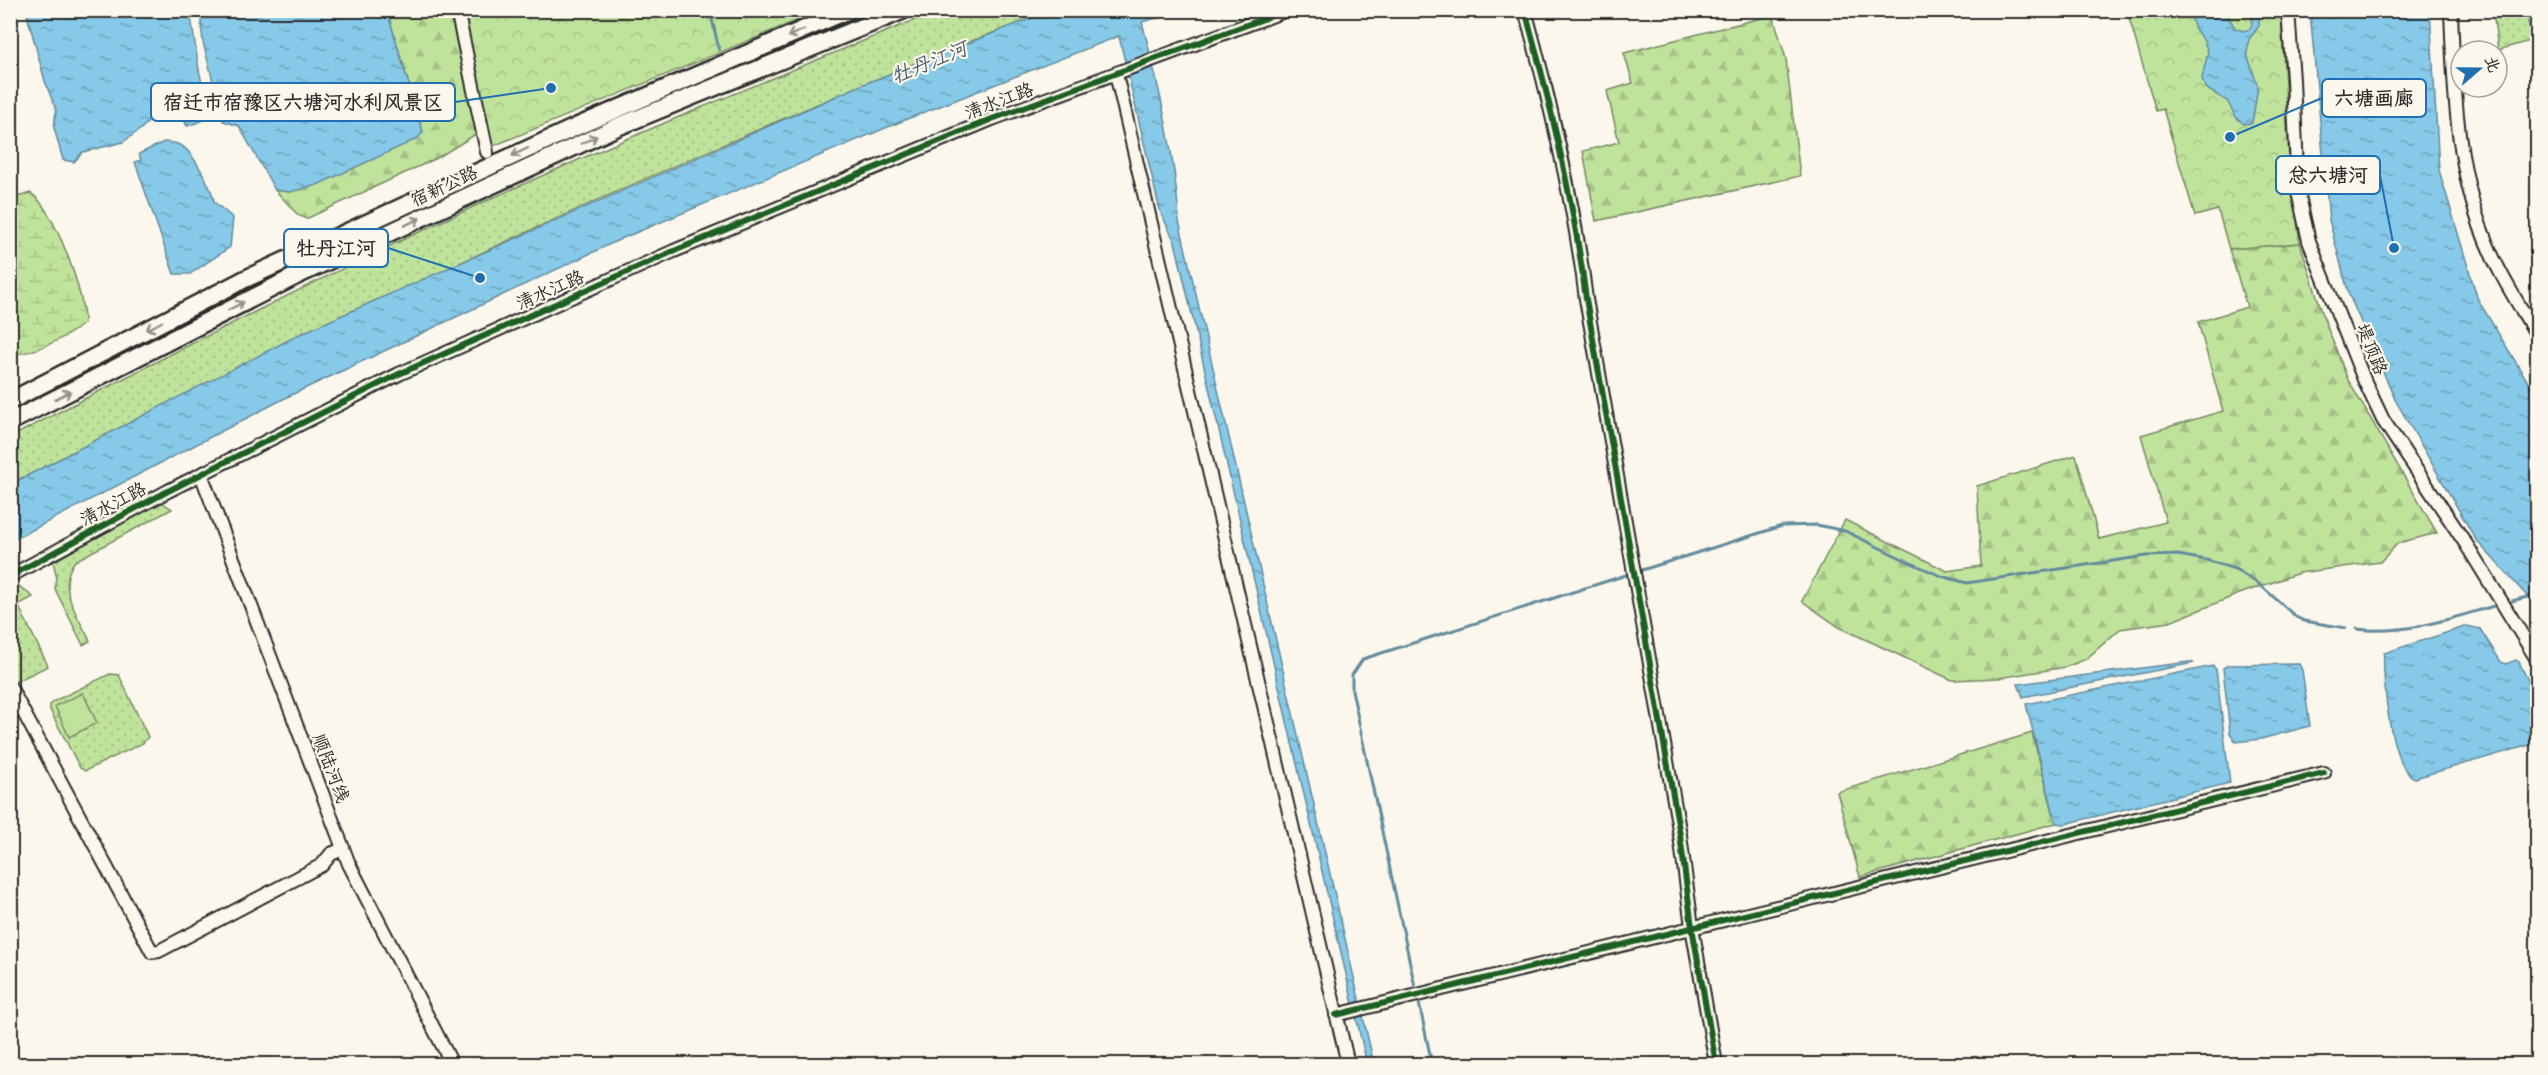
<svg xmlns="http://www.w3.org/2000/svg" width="2548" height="1075" font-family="'Comic Neue','LXGW WenKai TC',sans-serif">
<defs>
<pattern id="grass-dots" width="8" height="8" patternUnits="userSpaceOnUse" patternTransform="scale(1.5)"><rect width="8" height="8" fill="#c0e39c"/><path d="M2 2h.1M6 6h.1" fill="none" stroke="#a5c387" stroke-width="1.8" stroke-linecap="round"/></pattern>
<pattern id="forest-firs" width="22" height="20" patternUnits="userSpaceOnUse" patternTransform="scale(1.5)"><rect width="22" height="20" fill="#c0e39c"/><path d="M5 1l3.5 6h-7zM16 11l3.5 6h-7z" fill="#a5c387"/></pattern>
<pattern id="wetland-marsh" width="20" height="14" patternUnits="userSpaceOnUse" patternTransform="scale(1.5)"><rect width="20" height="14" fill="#c0e39c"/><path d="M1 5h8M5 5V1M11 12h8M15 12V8" fill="none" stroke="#a5c387"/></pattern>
<pattern id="park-crowns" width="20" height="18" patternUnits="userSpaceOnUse" patternTransform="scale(1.5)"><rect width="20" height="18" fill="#c0e39c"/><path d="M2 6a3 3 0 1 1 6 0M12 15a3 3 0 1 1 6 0" fill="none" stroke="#a5c387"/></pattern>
<pattern id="water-ripples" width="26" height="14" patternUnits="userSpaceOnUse" patternTransform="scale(1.5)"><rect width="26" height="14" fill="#87c9e8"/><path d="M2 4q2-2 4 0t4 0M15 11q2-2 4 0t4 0" fill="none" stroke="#6fa3bc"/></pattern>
</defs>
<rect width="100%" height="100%" fill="#fbf7ec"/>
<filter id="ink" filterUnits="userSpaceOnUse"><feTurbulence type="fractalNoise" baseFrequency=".0167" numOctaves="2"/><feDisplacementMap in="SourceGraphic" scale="12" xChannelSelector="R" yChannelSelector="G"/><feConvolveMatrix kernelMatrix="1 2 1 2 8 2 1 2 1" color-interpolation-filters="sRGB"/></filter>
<g filter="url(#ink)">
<g fill="url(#grass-dots)" stroke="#768764" stroke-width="1.5">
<path d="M937,11H1050C986,36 921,60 858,87C570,208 287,340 11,484V437C168,355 326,274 488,200C636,133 787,72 937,11Z"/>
<polygon points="2493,11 2525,11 2533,40 2498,50"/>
<path d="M163,503L172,509L75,561C55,587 78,616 90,641L83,645L55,589L56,574L53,562L155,504Z"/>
<polygon points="15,583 33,597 18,605 48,666 15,682 10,672 11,584"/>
<polygon points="110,674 119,675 148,737 143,743 85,771 80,768 50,710 50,705 54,701"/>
</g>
<g fill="url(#forest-firs)" stroke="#768764" stroke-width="1.5">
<polygon points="387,11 452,11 478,133 437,158 306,219 298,215 275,190 290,192 423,132"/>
<polygon points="1773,15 1786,59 1800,176 1596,221 1583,151 1619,142 1607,91 1633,83 1624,53"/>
<polygon points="2300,243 2326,324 2348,380 2437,533 2398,543 2380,562 2299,573 2239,594 2170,622 2120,629 2086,659 2066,667 1999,678 1952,680 1839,627 1802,601 1845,520 1947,571 1981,566 1977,486 2076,455 2099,539 2166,522 2141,435 2223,411 2198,322 2247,307 2229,249"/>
<polygon points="2032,733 2056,823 1860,877 1837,792"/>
</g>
<path fill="url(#wetland-marsh)" stroke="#768764" stroke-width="1.5" d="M30,193C53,204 86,297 84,323C68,337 32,355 11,354V199Z"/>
<g fill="url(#park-crowns)" stroke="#768764" stroke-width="1.5">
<polygon points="452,10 820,11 481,151"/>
<polygon points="2127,11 2281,11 2289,162 2300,243 2229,249 2218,210 2195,216 2163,109 2156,111"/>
</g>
<polygon fill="#c0e39c" stroke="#768764" stroke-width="1.5" points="83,693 97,723 69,737 55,706"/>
<g fill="url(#water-ripples)" stroke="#628a9c" stroke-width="1.5">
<polygon points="26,11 190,11 199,70 207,105 202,121 187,126 180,112 153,117 141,129 123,142 83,152 74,162 63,160 54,128 56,110 45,81"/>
<polygon points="200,11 387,11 423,132 417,139 317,185 290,192 275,190 239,126 223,121 203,42"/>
<path d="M1050,11H1183L1142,22C1159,87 1175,154 1179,221L1374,1064H1367L1175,242L1160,211L1119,36L907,119L623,238L289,396L11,541V484L302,333L859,86Z"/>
<polygon points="2188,11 2225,11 2235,28 2243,31 2250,29 2252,24 2252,11 2259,11 2259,26 2249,39 2247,54 2258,87 2252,123 2244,124 2236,117 2227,101 2205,88 2202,78 2208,52 2204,41 2195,29"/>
<polygon points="2310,11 2430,11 2439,170 2478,300 2537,397 2537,607 2476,540 2397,403 2349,295 2329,220"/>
<path d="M164,142C172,143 181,143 187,150C196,160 213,189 214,202L233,218L230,247L190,274H174L135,162L141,160L139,154Z"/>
<path d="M2467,626L2480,629L2501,662L2506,664L2516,660L2519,662L2537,699V743L2415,778C2390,769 2382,678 2384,653Z"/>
<polygon points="2189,662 2194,663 2023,697 2018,684"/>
<polygon points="2299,664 2302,670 2310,726 2261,739 2236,742 2230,733 2223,668 2228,665"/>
<polygon points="2213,666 2216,669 2230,783 2065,824 2056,823 2026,704"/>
</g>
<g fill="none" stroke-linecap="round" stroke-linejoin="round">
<g stroke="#628a9c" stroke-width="3">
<polyline points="710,10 719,50"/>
<polyline points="1642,570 1782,526 1817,525 1845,531 1909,562 1941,576 1967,583 2146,556 2178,555 2206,560 2235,569 2259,584 2296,617 2304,621 2346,628"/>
<polyline points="2512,601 2538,594"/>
<path d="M2357,629C2404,635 2449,619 2494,606"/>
<polyline points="1415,987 1352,690 1352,675 1363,659 1626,575"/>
<polyline points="1419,1003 1432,1064"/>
</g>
<g stroke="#2b2b2b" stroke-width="16">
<g id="minor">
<polyline points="457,10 487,152"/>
<path d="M1525,10C1551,105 1574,201 1586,299L1680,835L1692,927L1716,1064"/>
<polyline points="2288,10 2293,80 2298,192 2309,241 2365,382 2383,420 2466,544 2538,661"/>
<path d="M2451,10C2454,93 2456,176 2491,253C2504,283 2522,309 2538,337"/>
<polyline points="1116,74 1348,1064"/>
<polyline points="201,474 349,864 452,1064"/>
<polyline points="10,576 168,491 399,374 674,251 992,119 1287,10"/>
<polyline points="10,687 152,952 159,951 322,865 331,854 343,849"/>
<polyline points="1336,1015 2324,773"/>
</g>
</g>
<g stroke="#2b2b2b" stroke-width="21">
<g id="highway">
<polyline points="10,401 245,279 578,126 849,10"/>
<polyline points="10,422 296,276 617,127 904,10"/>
</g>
</g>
<use href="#minor" stroke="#fbf7ec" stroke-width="12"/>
<use href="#highway" stroke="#fbf7ec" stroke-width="16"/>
<g stroke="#fbf7ec" stroke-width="10">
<g id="cycleway">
<path d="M1525,10C1551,105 1574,201 1586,299L1680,835L1692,927L1716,1064"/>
<polyline points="10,576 168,491 399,374 674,251 992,119 1287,10"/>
<polyline points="1336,1015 2324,773"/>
</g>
</g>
<use href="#cycleway" stroke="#1b5e20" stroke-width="6"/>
</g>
<defs><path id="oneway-shaft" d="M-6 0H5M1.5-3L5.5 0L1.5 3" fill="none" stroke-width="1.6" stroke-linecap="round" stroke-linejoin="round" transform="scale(1.5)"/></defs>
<g stroke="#93918c">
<use href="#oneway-shaft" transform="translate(796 33) rotate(157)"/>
<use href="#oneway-shaft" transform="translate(589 140) rotate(-25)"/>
<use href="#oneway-shaft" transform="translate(520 152) rotate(155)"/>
<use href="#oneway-shaft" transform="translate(412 222) rotate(-25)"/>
<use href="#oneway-shaft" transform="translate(236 306) rotate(-27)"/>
<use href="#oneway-shaft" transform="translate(154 326) rotate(152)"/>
<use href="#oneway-shaft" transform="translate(63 395) rotate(-27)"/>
</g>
</g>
<g text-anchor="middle" stroke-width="4.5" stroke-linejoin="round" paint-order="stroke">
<g font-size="18" fill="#2b2b2b" stroke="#fbf7ec">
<text transform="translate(999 101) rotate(-21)" y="6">清水江路</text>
<text transform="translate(444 186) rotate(-25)" y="6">宿新公路</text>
<text transform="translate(550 290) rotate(-24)" y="6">清水江路</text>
<text transform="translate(2372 349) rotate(68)" y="6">堤顶路</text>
<text transform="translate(113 504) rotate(-28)" y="6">清水江路</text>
<text transform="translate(331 768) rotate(69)" y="6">顺陆河线</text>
</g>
<g font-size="20" font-style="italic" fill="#475a64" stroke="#fbf7ec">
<text transform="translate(929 62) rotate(-22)" y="7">牡丹江河</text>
</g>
</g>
<path fill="none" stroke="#1f6fb2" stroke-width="2" d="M2230 137L2322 98M551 88L455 102M2394 248L2380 175M480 278L388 248"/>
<g fill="#1f6fb2" stroke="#fbf7ec" stroke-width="2">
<circle cx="2230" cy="137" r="6"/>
<circle cx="551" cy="88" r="6"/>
<circle cx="2394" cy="248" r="6"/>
<circle cx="480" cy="278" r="6"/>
</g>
<g fill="#fbf7ec" stroke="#1f6fb2" stroke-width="2">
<rect x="2322" y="79" width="104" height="38" rx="6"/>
<rect x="151" y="83" width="304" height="38" rx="6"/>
<rect x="2276" y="156" width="104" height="38" rx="6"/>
<rect x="284" y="229" width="104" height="38" rx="6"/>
</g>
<g font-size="20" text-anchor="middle" font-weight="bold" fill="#2b2b2b">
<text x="2374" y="105">六塘画廊</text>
<text x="303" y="109">宿迁市宿豫区六塘河水利风景区</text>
<text x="2328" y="182">总六塘河</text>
<text x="336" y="255">牡丹江河</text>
</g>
<rect width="2548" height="1075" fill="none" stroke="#fbf7ec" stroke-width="36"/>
<rect x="18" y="18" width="2512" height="1039" fill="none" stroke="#2b2b2b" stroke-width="2" filter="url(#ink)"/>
<g transform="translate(2479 69) rotate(70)"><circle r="28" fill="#fbf7ec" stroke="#a8a59f" stroke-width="1.5"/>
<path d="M0-4.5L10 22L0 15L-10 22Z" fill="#1f6fb2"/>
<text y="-9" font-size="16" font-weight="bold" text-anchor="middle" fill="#2b2b2b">北</text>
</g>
</svg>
